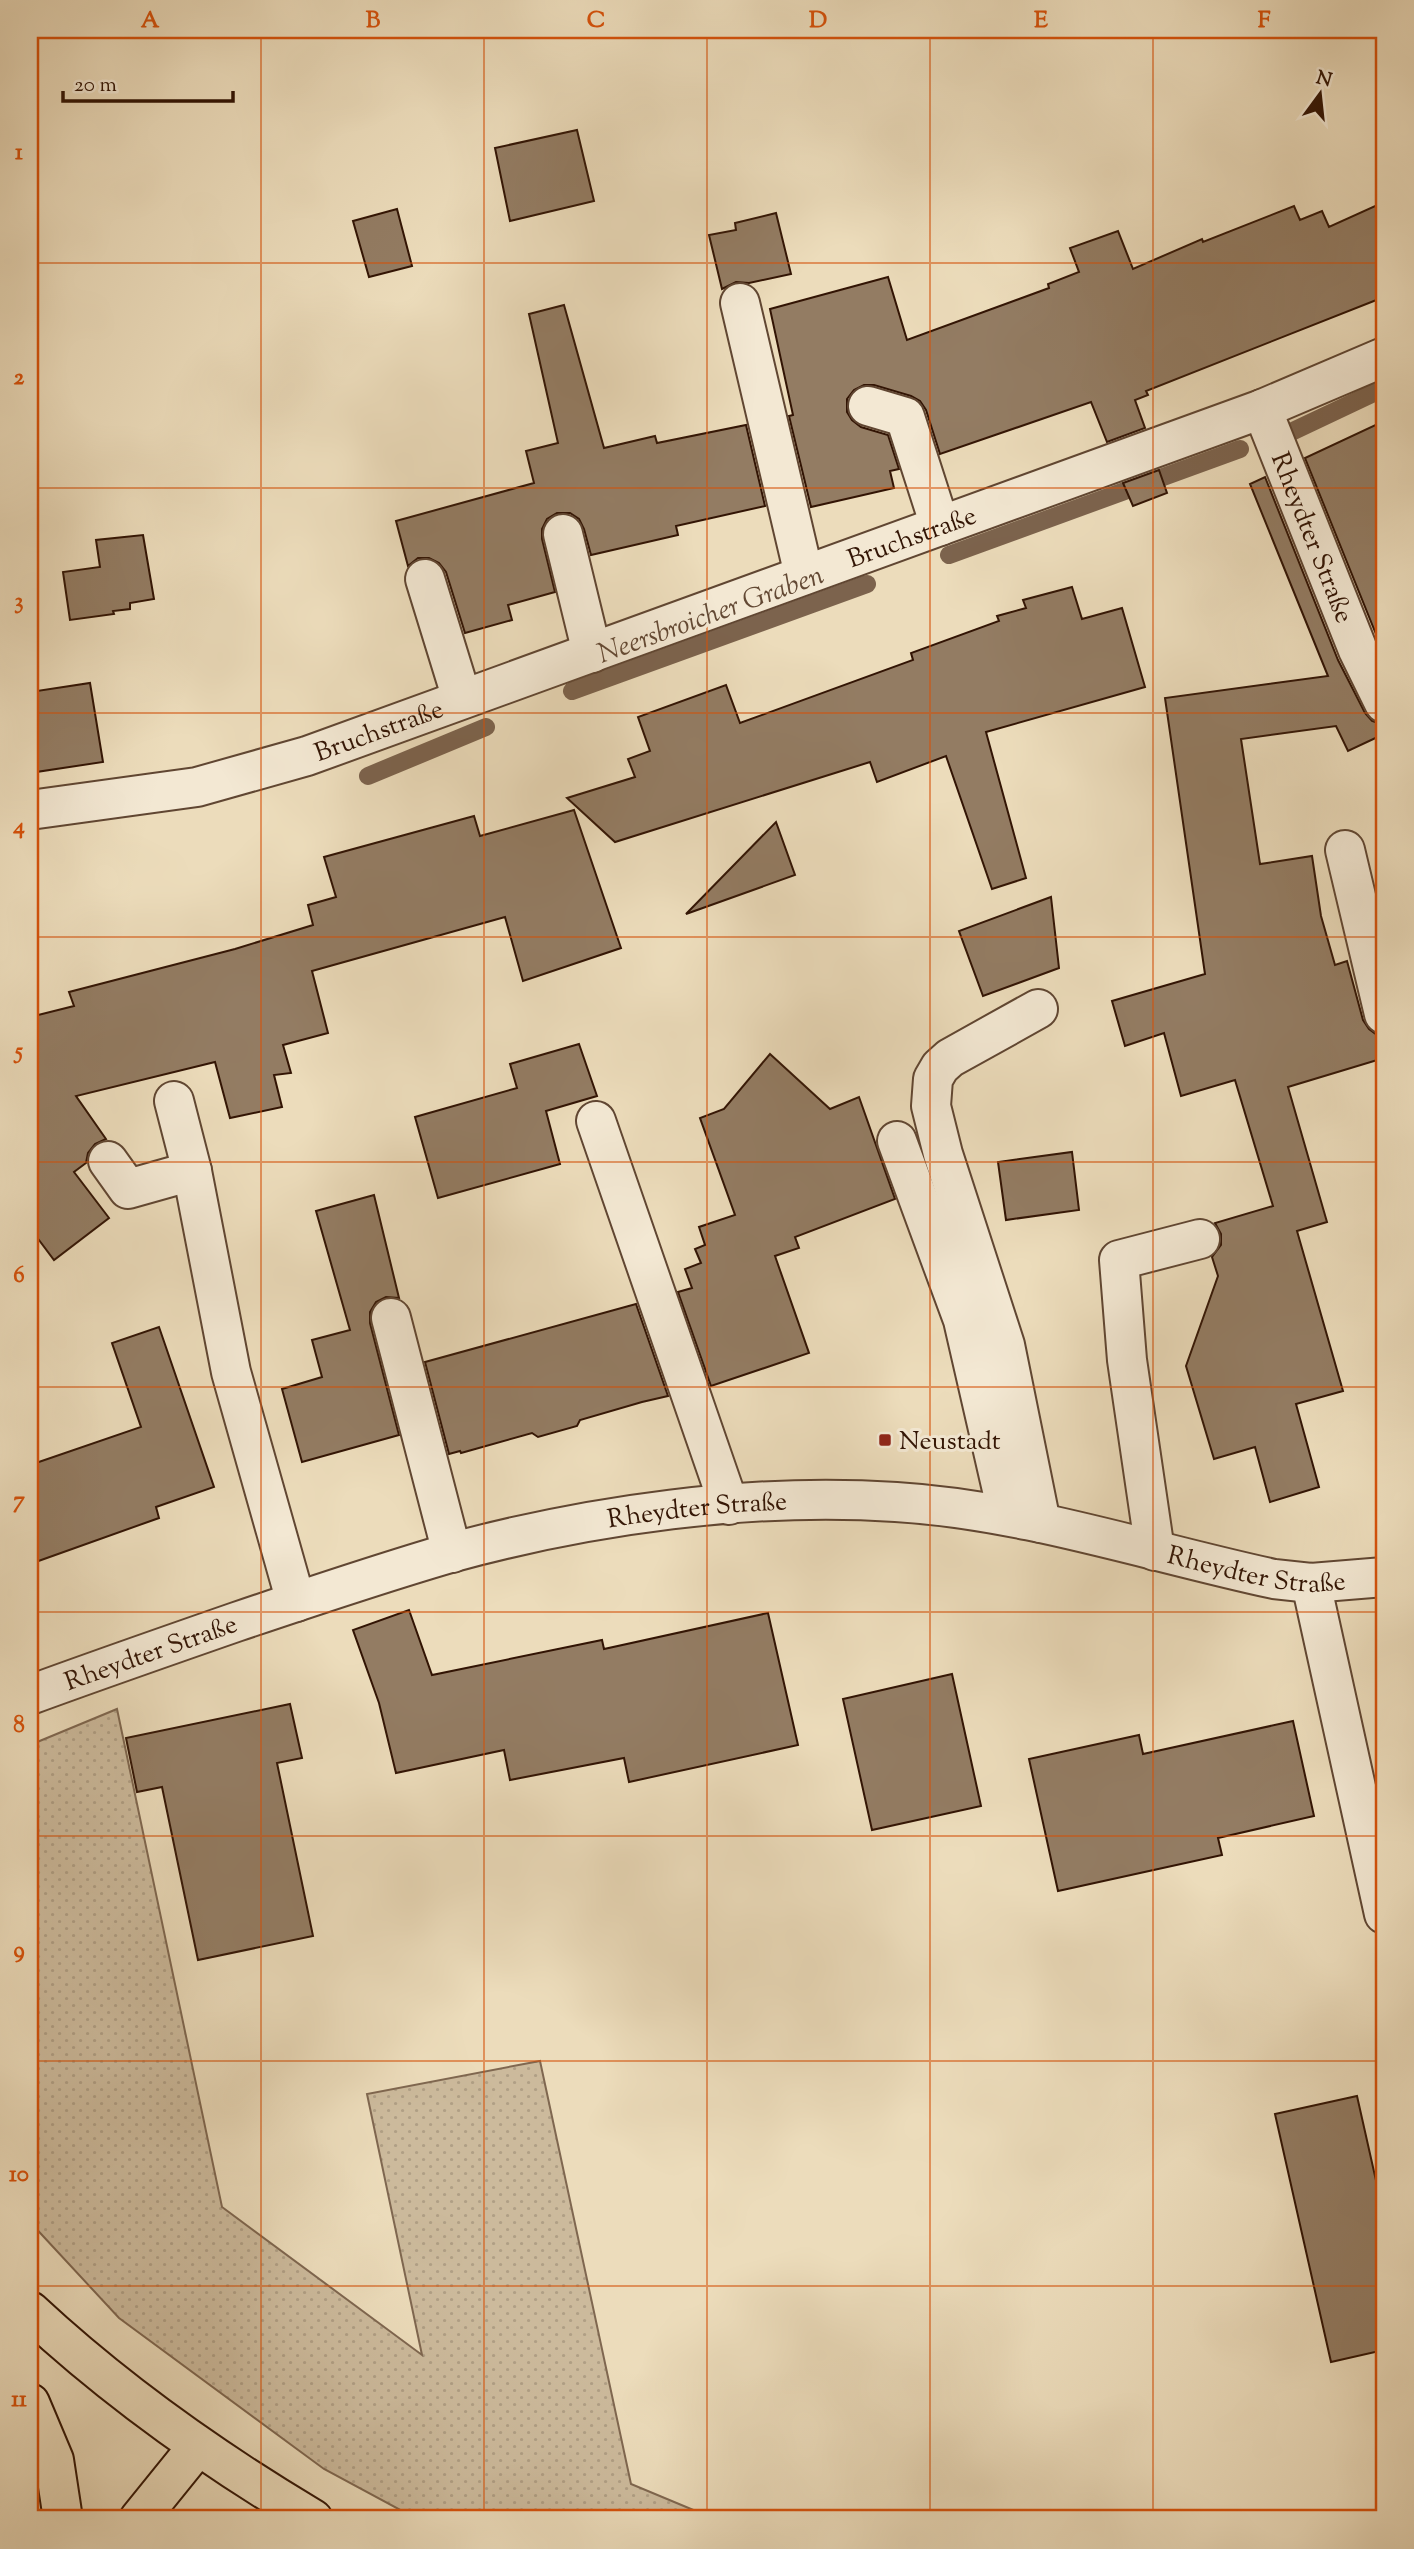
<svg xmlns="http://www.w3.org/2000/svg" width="1414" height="2549" font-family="'Sorts Mill Goudy',serif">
<defs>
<pattern id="grass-dots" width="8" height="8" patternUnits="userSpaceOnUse" patternTransform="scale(1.75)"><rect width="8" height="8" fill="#ccba9c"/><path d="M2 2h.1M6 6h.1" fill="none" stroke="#b09f85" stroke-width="1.8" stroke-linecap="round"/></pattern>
</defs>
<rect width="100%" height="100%" fill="#ecdcbb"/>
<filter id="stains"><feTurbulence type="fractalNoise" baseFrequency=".00286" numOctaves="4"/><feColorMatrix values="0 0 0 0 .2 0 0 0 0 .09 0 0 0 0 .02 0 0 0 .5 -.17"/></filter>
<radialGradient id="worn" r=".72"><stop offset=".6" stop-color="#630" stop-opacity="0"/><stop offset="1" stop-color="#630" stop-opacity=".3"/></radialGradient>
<polygon fill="url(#grass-dots)" stroke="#7f6750" stroke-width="2" points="117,1709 222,2207 422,2355 367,2094 540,2061 631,2484 715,2519 417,2519 324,2469 119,2318 30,2222 30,1745"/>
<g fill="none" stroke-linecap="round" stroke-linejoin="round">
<g stroke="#7c634d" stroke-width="18">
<polyline points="1289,433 1384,388"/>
<polyline points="949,555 1240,449"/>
<polyline points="572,691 867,584"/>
<polyline points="368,776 486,727"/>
</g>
</g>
<g fill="#937c63" stroke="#321404" stroke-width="2">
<polygon points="577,130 594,201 510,221 495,148"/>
<polygon points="1384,202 1384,297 1146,391 1148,395 1135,400 1145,428 1107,442 1091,402 940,454 926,410 920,401 911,396 874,385 864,385 854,390 847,399 847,412 852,420 861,427 888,435 899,469 890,471 894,488 811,507 789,416 793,415 770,309 888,277 907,340 1049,288 1048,284 1079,272 1070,248 1118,231 1133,269 1202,239 1203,242 1294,206 1300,220 1322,211 1329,227"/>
<polygon points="397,209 412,266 369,277 353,221"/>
<polygon points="776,213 791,274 749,283 736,282 722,289 709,235 736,230 735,223"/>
<polygon points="564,305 604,448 655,436 657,443 746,425 765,506 676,526 678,535 591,555 584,529 579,519 570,513 557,513 547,519 542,529 542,539 555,592 508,605 512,620 465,633 446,572 439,563 429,558 418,558 408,566 396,521 534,483 526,451 558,443 529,314"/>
<polygon points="1384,421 1384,654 1305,458"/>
<polygon points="1159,470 1167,493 1133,506 1123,483"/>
<polygon points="1265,477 1338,660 1365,713 1372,721 1384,725 1384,734 1348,751 1336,726 1241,739 1260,864 1312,856 1321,916 1335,965 1347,961 1363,1020 1369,1029 1377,1035 1384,1035 1384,1058 1288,1087 1327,1222 1297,1231 1343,1391 1296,1404 1319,1487 1270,1502 1255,1447 1214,1459 1186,1366 1218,1276 1212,1257 1221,1245 1221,1234 1215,1223 1273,1206 1235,1080 1181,1096 1164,1033 1125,1046 1112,1001 1205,974 1165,698 1328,676 1250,484"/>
<polygon points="143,535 154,599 130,603 130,609 113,611 114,614 70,620 63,572 100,567 96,540"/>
<polygon points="1072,587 1082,619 1122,608 1145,687 986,732 1026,878 992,889 946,756 877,782 870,762 615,842 567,798 635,777 628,759 650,751 638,717 726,685 740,723 913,660 911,653 999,621 997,616 1026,608 1023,600"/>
<polygon points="90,683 103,762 36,772 30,731 30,692"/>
<polygon points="574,810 621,948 523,981 505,917 312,971 328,1033 283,1045 291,1073 274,1075 282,1107 230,1118 215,1062 76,1096 106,1139 95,1144 88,1153 86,1163 74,1172 109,1218 54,1260 30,1228 30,1017 74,1006 69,992 235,949 313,925 308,905 336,897 324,857 474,816 480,836"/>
<polygon points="776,822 795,875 686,914"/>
<polygon points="1051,897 1059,968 983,996 959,931"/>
<polygon points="579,1044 597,1096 546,1111 560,1164 438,1198 415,1117 517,1088 510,1064"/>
<polygon points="770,1054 830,1109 859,1097 895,1199 795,1237 799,1248 775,1256 809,1353 711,1386 678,1292 692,1288 685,1269 701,1263 695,1249 705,1245 699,1227 735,1215 700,1118 724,1109"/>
<polygon points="1072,1152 1079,1210 1006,1220 998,1162"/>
<polygon points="374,1195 399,1298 386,1297 376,1302 370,1312 370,1323 399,1435 302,1462 282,1389 322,1377 312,1340 350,1330 316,1211"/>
<polygon points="636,1304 668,1396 642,1402 580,1420 577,1426 538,1437 532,1433 461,1453 460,1451 449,1454 425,1362"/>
<polygon points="159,1327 214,1487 156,1507 159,1518 30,1564 30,1465 141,1427 112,1343"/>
<polygon points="409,1610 432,1675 602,1640 604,1649 768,1613 798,1745 629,1782 624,1758 510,1780 504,1750 396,1773 379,1703 353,1630"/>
<polygon points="952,1674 981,1806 872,1830 843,1699"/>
<polygon points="290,1704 302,1758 277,1763 313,1936 198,1960 162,1787 137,1792 126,1738"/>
<polygon points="1293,1721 1314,1816 1218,1838 1222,1855 1058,1891 1029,1759 1139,1735 1143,1754"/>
<polygon points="1357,2096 1384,2216 1384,2350 1331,2362 1275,2114"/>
</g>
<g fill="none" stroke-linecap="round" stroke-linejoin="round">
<g stroke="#604632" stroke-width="42">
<g id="minor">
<polyline points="740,303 804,575"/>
<polyline points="868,406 905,417 940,526"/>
<path id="s1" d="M1262,409L1358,650L1384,703"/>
<polyline points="563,534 592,653"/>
<polyline points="425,579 462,699"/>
<path id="s2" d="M30,810L197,787L307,756L1262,409L1384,357"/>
<polyline points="1345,850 1384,1014"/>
<polyline points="1038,1009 950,1058 940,1067 933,1079 931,1106 943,1154 1005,1345 1041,1523"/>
<polyline points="174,1101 192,1171 231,1372 296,1602"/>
<polyline points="596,1121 729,1505"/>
<polyline points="897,1141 963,1320 1008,1516"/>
<polyline points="108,1161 128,1189 192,1171"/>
<polyline points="391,1318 452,1553"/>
<polyline points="1155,1551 1127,1360 1119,1260 1200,1239"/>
<polyline points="1311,1583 1384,1914"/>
<path id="s3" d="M30,1695C98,1670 167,1646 236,1622C307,1598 378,1574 450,1553C589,1515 752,1492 896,1502C1025,1510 1149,1552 1274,1579L1311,1583L1384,1577"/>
</g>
</g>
<g stroke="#321404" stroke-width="42">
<g id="major">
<path d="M30,2311C116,2391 212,2459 313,2519"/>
<polyline points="30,2403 54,2460 63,2519"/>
<polyline points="139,2519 198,2446"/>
</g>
</g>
<use href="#minor" stroke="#f3e8d3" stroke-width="38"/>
<use href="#major" stroke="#ecdcbb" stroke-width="38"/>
</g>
<path fill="none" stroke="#d6520b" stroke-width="2" stroke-opacity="0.55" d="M261,30V2519M484,30V2519M707,30V2519M930,30V2519M1153,30V2519M30,263H1384M30,488H1384M30,713H1384M30,937H1384M30,1162H1384M30,1387H1384M30,1612H1384M30,1836H1384M30,2061H1384M30,2286H1384"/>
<rect fill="#8f2418" stroke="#f3e8d3" stroke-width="2.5" x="878" y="1433" width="14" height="14" rx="3.5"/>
<g text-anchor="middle" stroke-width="6" stroke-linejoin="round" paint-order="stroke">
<g font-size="26" fill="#321404" stroke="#f3e8d3">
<text dy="9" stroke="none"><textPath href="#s2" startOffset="926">Bruchstraße</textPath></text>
<text dy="9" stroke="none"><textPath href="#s1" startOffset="138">Rheydter Straße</textPath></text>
<text dy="9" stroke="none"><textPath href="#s2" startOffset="359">Bruchstraße</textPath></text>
<text dy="9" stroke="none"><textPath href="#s3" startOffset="695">Rheydter Straße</textPath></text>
<text dy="9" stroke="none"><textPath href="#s3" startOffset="1262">Rheydter Straße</textPath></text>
<text dy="9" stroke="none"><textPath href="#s3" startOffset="128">Rheydter Straße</textPath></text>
</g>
<g font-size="26" fill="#321404" stroke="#f3e8d3" text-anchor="start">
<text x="899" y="1449">Neustadt</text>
</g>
<g font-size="28" font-style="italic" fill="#634934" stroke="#f3e8d3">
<text transform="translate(710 613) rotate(-20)" y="10">Neersbroicher Graben</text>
</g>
</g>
<rect width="1414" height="2549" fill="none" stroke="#ecdcbb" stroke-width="77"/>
<g transform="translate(1320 94) rotate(15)" stroke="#f3e8d3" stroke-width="5" paint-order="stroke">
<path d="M0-5L12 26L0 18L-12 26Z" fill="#321404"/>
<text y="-10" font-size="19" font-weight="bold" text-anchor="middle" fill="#321404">N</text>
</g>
<path d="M63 91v10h170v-10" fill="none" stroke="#321404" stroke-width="3.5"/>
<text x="74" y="91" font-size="21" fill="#321404" stroke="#f3e8d3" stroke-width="5" paint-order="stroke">20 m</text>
<rect x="38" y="38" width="1338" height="2472" fill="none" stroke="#d6520b" stroke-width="2.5"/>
<g font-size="23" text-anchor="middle" font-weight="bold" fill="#d6520b">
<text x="150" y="27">A</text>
<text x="373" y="27">B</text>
<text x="596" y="27">C</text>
<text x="818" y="27">D</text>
<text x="1041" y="27">E</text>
<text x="1264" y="27">F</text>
<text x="19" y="159">1</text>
<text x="19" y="384">2</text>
<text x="19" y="608">3</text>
<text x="19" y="833">4</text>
<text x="19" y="1058">5</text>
<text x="19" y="1282">6</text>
<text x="19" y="1507">7</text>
<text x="19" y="1732">8</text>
<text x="19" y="1957">9</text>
<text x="19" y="2181">10</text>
<text x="19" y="2406">11</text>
</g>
<rect width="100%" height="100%" filter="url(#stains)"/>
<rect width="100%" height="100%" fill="url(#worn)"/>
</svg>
